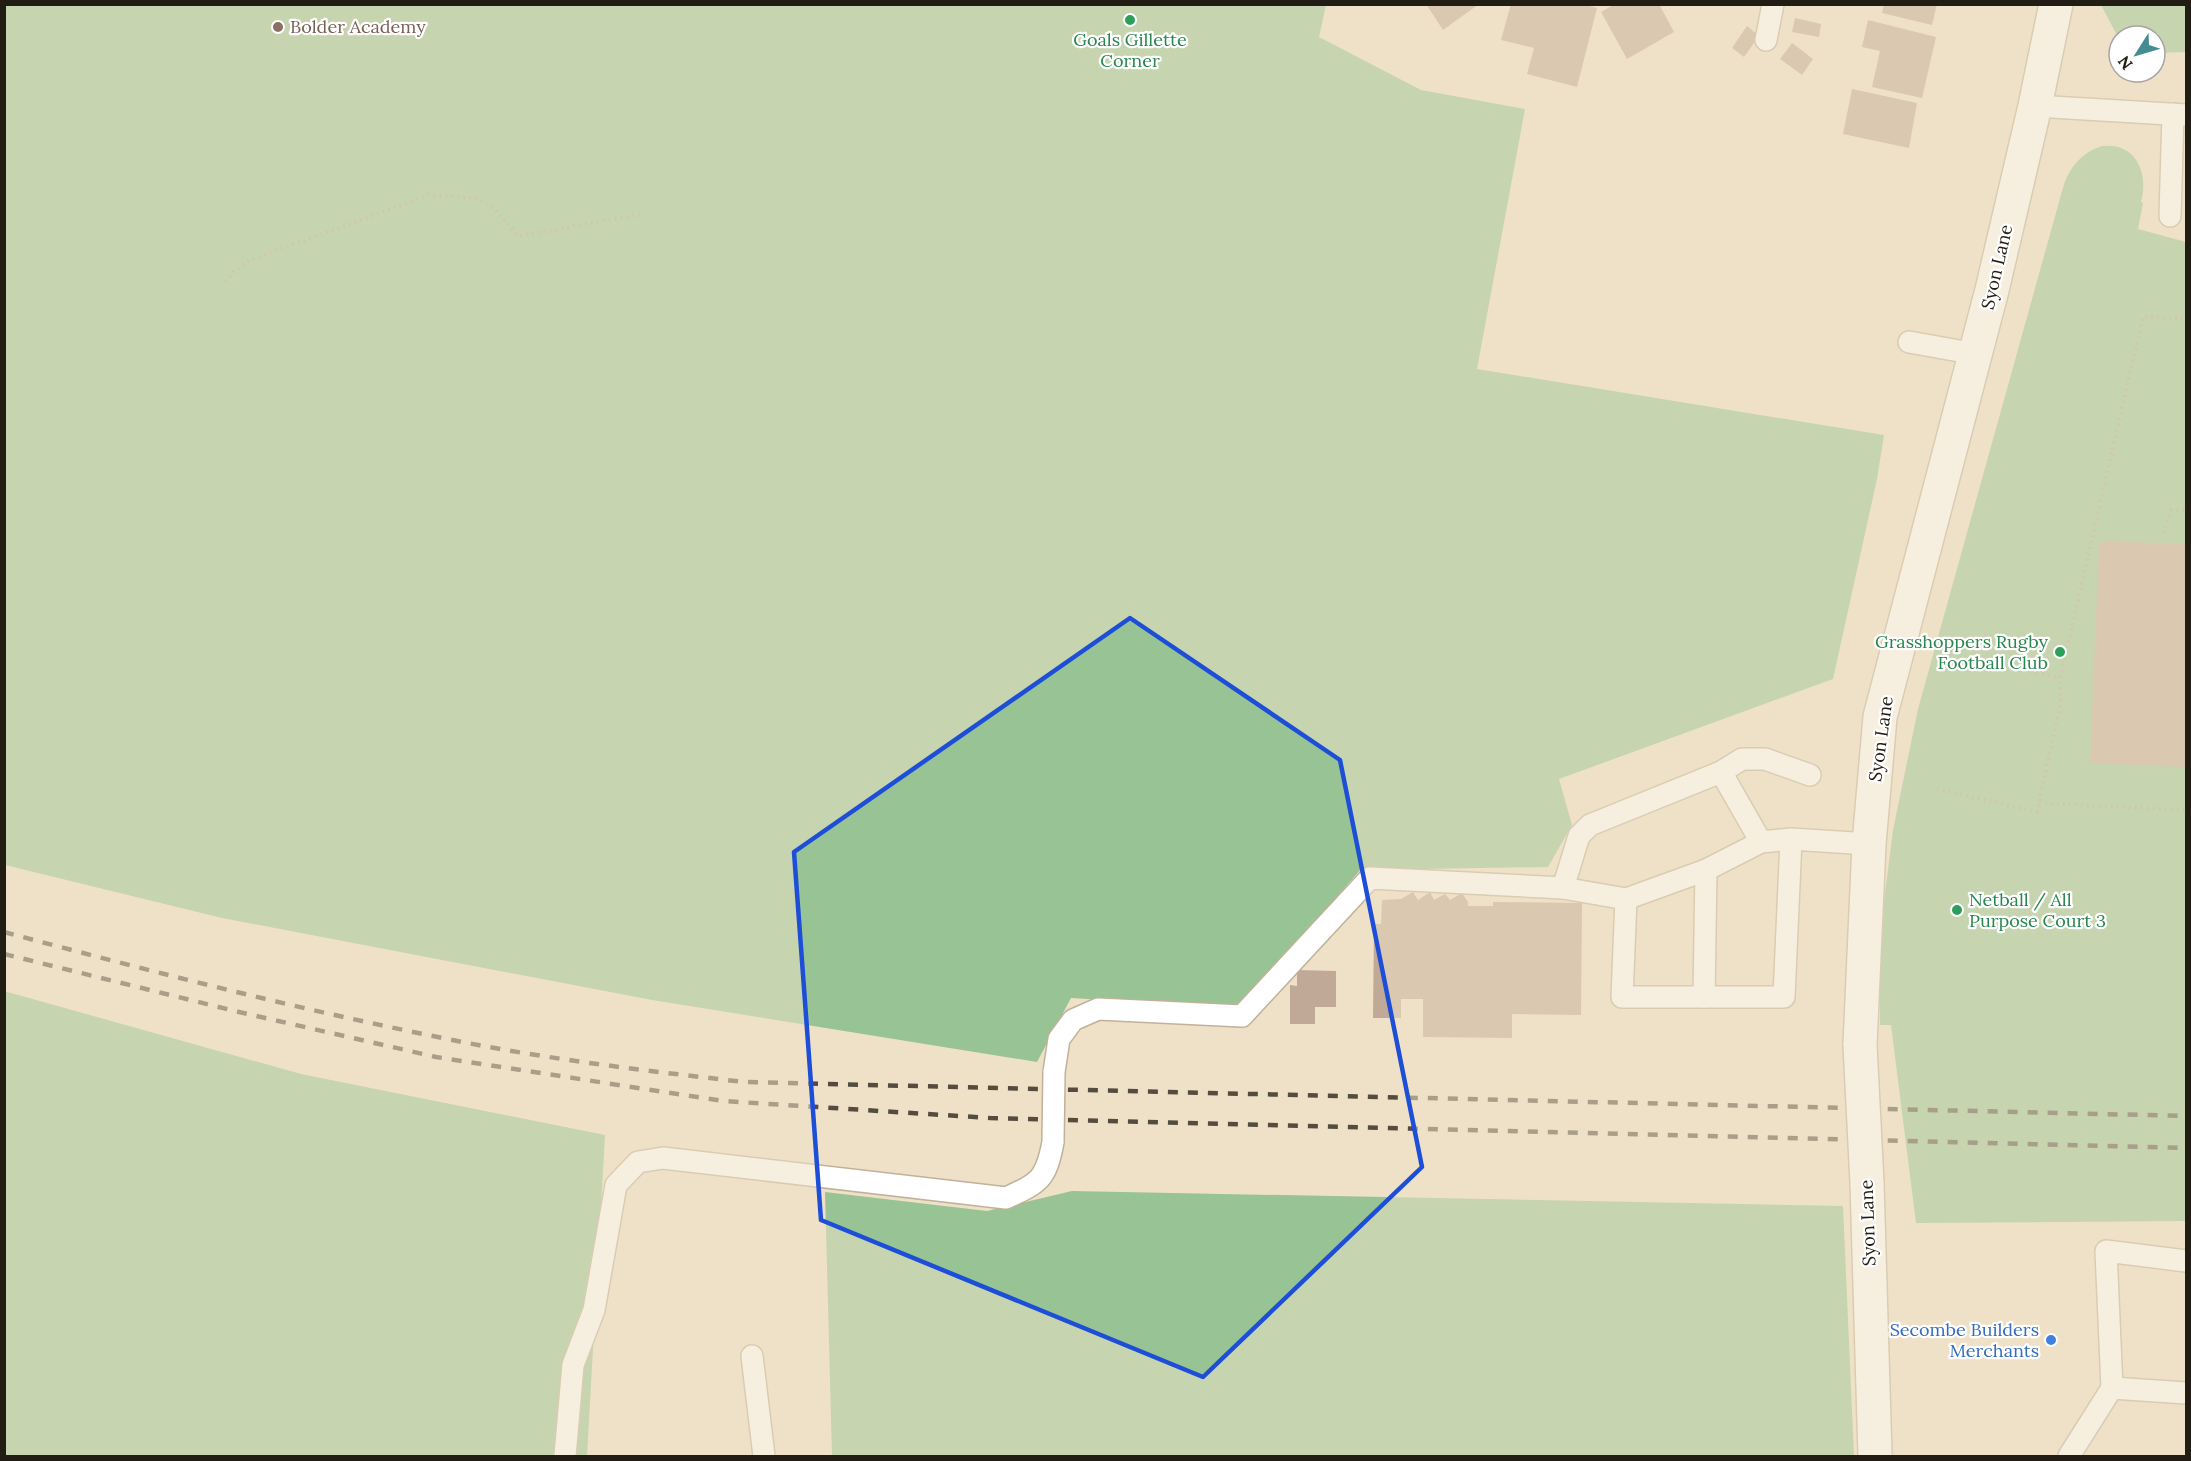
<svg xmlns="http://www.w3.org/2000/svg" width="2191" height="1461" font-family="Lora,serif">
<rect width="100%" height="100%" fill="#efe1c7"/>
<g fill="#98c394">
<polygon points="4,5 1326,5 1319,37 1421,90 1525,109 1477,369 1884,435 1877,479 1833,679 1559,779 1572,825 1548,867 1360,870 1241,1008 1071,998 1037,1062 652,1000 222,918 5,865"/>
<polygon points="2101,5 2186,5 2186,52 2155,53 2155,36 2119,36 2119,39"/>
<path d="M2102,146C2136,142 2149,173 2141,202L2143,203L2138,229L2186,242V1221L1916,1223L1891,1025H1880V933L1893,830L1918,709L2064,184C2071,165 2083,152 2102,146Z"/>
<polygon points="4,991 301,1074 605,1135 587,1456 5,1456"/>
<polygon points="1072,1191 1843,1206 1854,1456 832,1456 825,1192 987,1211"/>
</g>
<g fill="#c1a998">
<polygon points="1426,4 1479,4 1443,30"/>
<polygon points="1511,4 1582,4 1597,8 1577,87 1527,74 1534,48 1501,40"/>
<polygon points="1615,4 1659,4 1674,32 1627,59 1601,12"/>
<polygon points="1884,4 1937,4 1932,25 1882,13"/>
<polygon points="1795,18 1821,24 1819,37 1792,32"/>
<polygon points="1868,20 1936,37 1922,98 1872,87 1880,51 1862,47"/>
<polygon points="1747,26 1759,36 1744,57 1732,48"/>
<polygon points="1792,43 1813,59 1802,75 1780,59"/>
<polygon points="1852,89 1917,103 1909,148 1843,134"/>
<polygon points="2099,541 2186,544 2186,767 2090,763"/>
<polygon points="1413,892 1418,900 1430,892 1434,900 1445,894 1450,900 1462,893 1468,902 1468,906 1493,906 1493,902 1582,903 1581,1015 1512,1014 1512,1038 1423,1037 1423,999 1401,999 1401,1018 1373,1018 1374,924 1381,924 1382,900 1401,899"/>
<polygon points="1297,970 1336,971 1336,1007 1315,1007 1315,1024 1290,1024 1290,985 1297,986"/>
</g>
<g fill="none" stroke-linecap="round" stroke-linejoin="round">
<g stroke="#c0b29a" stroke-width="24">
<g id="lane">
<polyline points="1766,40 1773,4"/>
<polyline points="2035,106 2186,115"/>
<polyline points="2170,216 2173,114"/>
<polyline points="1909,342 1976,354"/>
<polyline points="1721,772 1742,759 1765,759 1810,775"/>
<polyline points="1791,839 1784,997 1622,997 1626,899 1706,870 1761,842 1791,839 1869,844"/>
<polyline points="1626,899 1563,888 1579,836 1590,825 1721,772 1761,842"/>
<polyline points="1704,997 1706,870"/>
<polyline points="1054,1072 1059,1039 1073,1020 1098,1009 1242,1016 1370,878 1563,888"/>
<polyline points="752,1356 764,1456"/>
<polyline points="2112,1388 2106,1251 2186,1261"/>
<path d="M565,1456L573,1365L594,1310L616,1185L638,1162L663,1158L1006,1198C1039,1183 1046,1180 1053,1142"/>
<polyline points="2069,1456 2112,1388 2186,1393"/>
</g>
</g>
<g stroke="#c0b29a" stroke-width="36">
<g id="secondary">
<polyline points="1860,1045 1869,844 1880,717 1992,290 2035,106 2056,4"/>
<polyline points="1867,1183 1875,1456"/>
</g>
</g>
<g stroke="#aea38f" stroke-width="4" stroke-dasharray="1.5 4.5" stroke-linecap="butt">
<polyline points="226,282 234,272 248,261 429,195 476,198 496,210 518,236 643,214"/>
<polyline points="2163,533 2171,510 2186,510"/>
<polyline points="2013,667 2060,678"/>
<polyline points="1937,789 2037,812 2061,702 2060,678 2143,317 2186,318"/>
<polyline points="2039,803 2186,810"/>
</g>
<use href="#lane" stroke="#fff" stroke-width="21"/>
<use href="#secondary" stroke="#fff" stroke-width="33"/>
<g stroke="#544c3f" stroke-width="4.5" stroke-dasharray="10 10" stroke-linecap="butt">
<path d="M4,932C146,970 289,1007 433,1036C536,1058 640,1070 744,1082L2186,1116"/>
<polyline points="4,954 239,1012 436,1057 723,1101 990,1118 2186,1148"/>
</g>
<g stroke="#c0b29a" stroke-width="24" stroke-linecap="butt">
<polyline id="lane-bridge" points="1053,1142 1054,1072"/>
</g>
<g stroke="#c0b29a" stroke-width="36" stroke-linecap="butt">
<polyline id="secondary-bridge" points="1860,1045 1867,1183"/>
</g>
<use href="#lane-bridge" stroke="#fff" stroke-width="21"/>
<use href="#secondary-bridge" stroke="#fff" stroke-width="33"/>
</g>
<path d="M0 0H2191V1461H0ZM1130,618L1340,760L1422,1167L1203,1377L821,1220L794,852Z" fill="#efe1c7" fill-opacity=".55" fill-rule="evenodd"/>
<path fill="none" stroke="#1d4ed8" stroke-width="4.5" stroke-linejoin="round" d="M1130,618L1340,760L1422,1167L1203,1377L821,1220L794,852Z"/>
<g fill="#2e9e5b" stroke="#fff" stroke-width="2">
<circle cx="1130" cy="20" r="6"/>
<circle cx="2060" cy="652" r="6"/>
<circle cx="1957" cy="910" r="6"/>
</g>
<circle fill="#8d6e63" stroke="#fff" stroke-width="2" cx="278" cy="27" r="6"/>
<circle fill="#3f7fe0" stroke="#fff" stroke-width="2" cx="2051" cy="1340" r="6"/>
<g text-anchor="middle" stroke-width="4.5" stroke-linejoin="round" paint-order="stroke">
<g font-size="18" fill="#785e54" stroke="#fff" text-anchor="start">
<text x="290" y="33">Bolder Academy</text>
</g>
<g font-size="18" fill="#27864d" stroke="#fff">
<text x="1130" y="46">Goals Gillette<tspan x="1130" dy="21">Corner</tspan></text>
<text x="2048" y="648" text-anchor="end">Grasshoppers Rugby<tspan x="2048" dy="21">Football Club</tspan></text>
<text x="1969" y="906" text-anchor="start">Netball / All<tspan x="1969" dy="21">Purpose Court 3</tspan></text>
</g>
<g font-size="18" fill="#221d14" stroke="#fff">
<text transform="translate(1997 267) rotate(-77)" y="6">Syon Lane</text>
<text transform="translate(1881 739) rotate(-82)" y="6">Syon Lane</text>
<text transform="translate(1868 1223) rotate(-92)" y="6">Syon Lane</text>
</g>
<g font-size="18" fill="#366cbe" stroke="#fff" text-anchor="end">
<text x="2039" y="1336">Secombe Builders<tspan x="2039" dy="21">Merchants</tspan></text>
</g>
</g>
<rect width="2191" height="1461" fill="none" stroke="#221d14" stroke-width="12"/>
<g transform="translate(2137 54) rotate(233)"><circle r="28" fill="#ffffff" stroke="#a7a5a1" stroke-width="1.5"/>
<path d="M0-4.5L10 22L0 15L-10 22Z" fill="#458c92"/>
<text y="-9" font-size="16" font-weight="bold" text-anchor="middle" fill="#221d14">N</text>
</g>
</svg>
